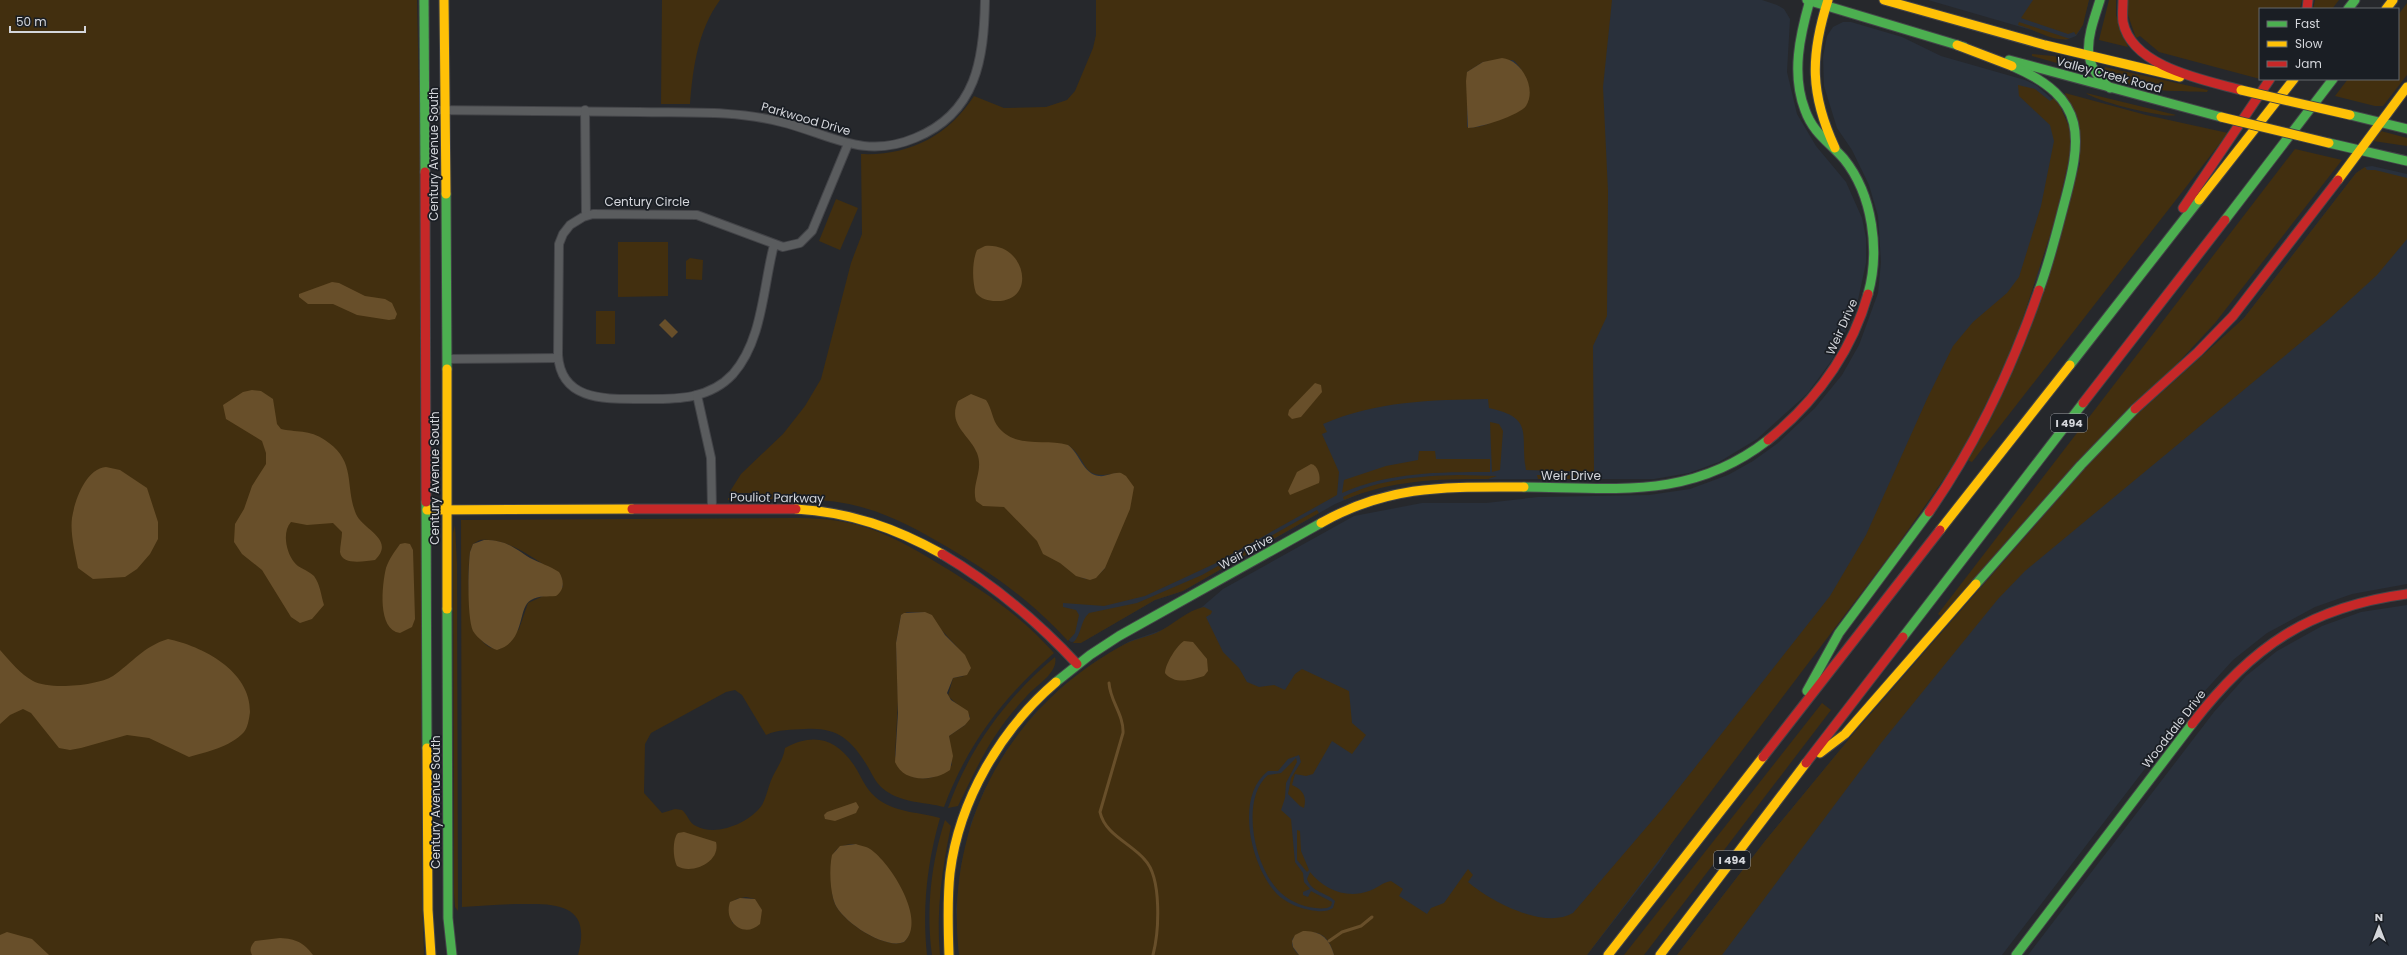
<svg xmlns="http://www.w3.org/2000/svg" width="2407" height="955" font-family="Poppins,sans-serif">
<rect width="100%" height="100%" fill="#26282c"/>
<g fill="#29303b">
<polygon points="1099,0 1762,0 1777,5 1784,9 1790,19 1787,72 1797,114 1816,146 1846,182 1862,218 1866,238 1866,263 1856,309 1832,360 1807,394 1757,439 1719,462 1689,473 1654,479 1432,479 1401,482 1372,489 1335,504 1183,591 1155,600 1084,641 1071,642 1063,635 1062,131 1099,43"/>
<polygon points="1928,0 2089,0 2081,29 2076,36 2066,40"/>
<polygon points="1843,22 1851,22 1902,37 1941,56 2025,80 2036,85 2060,106 2039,276 1659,863 1587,955 959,955 956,909 961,866 971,823 984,791 1006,751 1035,713 1062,687 1095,662 1130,641 1162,630 1202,607 1223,589 1354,516 1422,503 1486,503 1538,497 1649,495 1690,489 1728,475 1753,461 1778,443 1815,408 1842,375 1859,345 1878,293 1881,262 1878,216 1869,185 1852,150 1837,128 1824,86 1823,57 1827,36 1833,27"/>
<polygon points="2372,166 2407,174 2407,584 2352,594 2315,607 2267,633 2233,660 2203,693 2002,955 1677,955 1765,841 1854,733 2196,363 2244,318 2356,173 2365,167"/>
<polygon points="2407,605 2407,955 2028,955 2214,712 2246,676 2277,651 2322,626 2361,612"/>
</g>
<g fill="#422f0f" fill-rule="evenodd">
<polygon points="0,0 417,0 420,138 422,898 424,955 0,955"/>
<path d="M662,0H720C698,30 693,67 690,104H661Z"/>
<path d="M1096,0H1612L1603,87L1608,191L1607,316L1593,346L1594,472L1526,470C1520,434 1535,418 1489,408L1488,399C1430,400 1377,401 1323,424L1327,432L1322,434L1339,472L1337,495L1214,564L1145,596L1104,606L1063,603V607L1076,610L1079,615L1075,633L1068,641C1030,600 996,576 949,548C917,529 886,512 849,504C810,496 768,500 728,500V498L755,497L759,493H729L741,474L783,434L805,406L821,379L851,263L862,234L861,154C909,156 948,136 974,96L1004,108L1046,107L1067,100L1075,91L1093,48L1096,35ZM1513,60C1525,70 1528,85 1528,99C1514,109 1486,131 1467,127V72L1483,62ZM1068,445C1091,462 1078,481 1118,473L1105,568C1089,588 1080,577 1063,565Z"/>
<polygon points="2033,0 2089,0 2083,25 2076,35 2074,32 2068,34 2021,18"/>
<polygon points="2109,0 2116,0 2116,15 2128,47 2099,40"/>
<polygon points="2128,0 2302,0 2300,9 2260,9 2260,79 2159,52 2140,36 2136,38 2128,15"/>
<polygon points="2315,0 2339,0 2332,9 2313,9"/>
<polygon points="2407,3 2407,75 2383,106 2375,106 2335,96 2348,79 2398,79 2398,15"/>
<path d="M2019,22L2070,39C2053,42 2034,29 2018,25Z"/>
<polygon points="2032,54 2053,56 2080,62 2078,69 2032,56"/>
<path d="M2105,67L2208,90L2207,92C2180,91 2122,93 2104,70Z"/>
<path d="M2018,85L2035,89L2050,101L2054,98L2060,106L2071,131L2070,155L2055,220L2012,352L1960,456L1894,550L1587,955H1334C1328,931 1313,928 1293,938C1290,945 1294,950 1299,955H959C944,824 1009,706 1125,644C1135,639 1146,637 1156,633C1172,626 1187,610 1204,607L1212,611L1211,614L1206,617L1223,652L1239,668L1247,682L1259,687L1274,685L1285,690L1295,674L1302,669L1349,691L1352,723L1366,735L1352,754L1332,741L1313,774L1306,776L1295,774L1292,785C1303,790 1307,796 1304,808L1300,806L1288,794L1291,778L1301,762L1299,755L1288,759L1278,771H1268C1234,797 1251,867 1277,894C1285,902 1298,908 1310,910C1317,911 1326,913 1333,908L1335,901C1326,892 1312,893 1307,879L1310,872C1324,890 1347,899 1369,891C1376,889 1383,882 1391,881L1403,889L1399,896L1427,914L1431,908L1444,903L1468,869L1473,875L1468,882C1490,901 1544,930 1573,913L1663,808L1830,596L1866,535L1927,399L1953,346L1973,322L2007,293L2019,277L2041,206L2054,141L2050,125L2019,96Z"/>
<polygon points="2065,93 2146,115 2228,133 1972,462 1967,460 1978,442 2080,164"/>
<path d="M2086,93L2176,115C2165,119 2095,101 2086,93Z"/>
<polygon points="2381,131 2407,138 2407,146 2373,141"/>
<polygon points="2295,149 2342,160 2215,323 1942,617 1938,614"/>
<polygon points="2365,167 2367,170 2375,170 2407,178 2407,239 2377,275 2328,320 2025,571 1998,599 1881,743 1722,955 1677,955 1765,841 1854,733 2111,438 2244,318 2356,173"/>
<polygon points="836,199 858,208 840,250 819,241"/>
<polygon points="618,242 668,242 668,296 618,297"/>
<polygon points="690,258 703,260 702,280 686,279 686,261"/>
<rect x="596" y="311" width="19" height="33"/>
<polygon points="1490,422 1499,424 1503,431 1500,470 1492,472"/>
<path d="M1419,451H1435L1436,459H1490V472C1438,472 1390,472 1342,493L1344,480L1386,466L1418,460Z"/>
<path d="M1459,475L1497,476L1488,479C1437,479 1392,480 1344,500L1343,497C1380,479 1418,476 1459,475Z"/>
<polygon points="1537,475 1594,475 1590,479 1538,479"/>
<path d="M1317,510L1319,513L1183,591L1155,600L1081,643H1073C1082,634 1080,621 1089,613L1137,603L1202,575Z"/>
<path d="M792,518C814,518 836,519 858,525C887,533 913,548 939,564C984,591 1019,614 1054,653C1004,696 967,745 944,807C925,802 903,803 886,791C877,785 873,776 868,767C851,739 837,727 805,729C791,730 778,729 766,735L742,695L735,690L726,692L651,733L645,744L644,793L662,813L675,809L682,810C688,815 689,823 696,826C716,837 750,823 762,805C767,796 768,786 773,776C778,766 783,760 785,748C816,731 839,740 857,770C863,781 868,792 879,800C898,813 919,812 940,818C927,863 922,909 927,955H578C591,908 563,903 524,904C503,904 483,906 462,907L461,520ZM480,540C509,537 537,561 561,576L563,587L528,603L519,629L500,649C465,652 467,575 470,552L473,544ZM907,612H925L957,647L964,676L953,678L948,696L970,716L965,725L949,736L952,765C939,776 931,781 913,777L895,756L898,700L896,643L901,615ZM856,844L911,925L908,937L904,942C885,950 843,922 835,904C832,897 832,888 832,880C831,859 829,844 856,844ZM746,897L755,899L733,924L729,911L736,899Z"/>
<polygon points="455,525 457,563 458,911 455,907 454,893 453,533"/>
<path d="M1055,657C1059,673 1035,686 1026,697C992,733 979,763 958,806L948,808C969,748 1007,697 1055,657Z"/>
<polygon points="1822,703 1831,710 1644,955 1624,955"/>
<path d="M1296,758L1297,762L1286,783L1285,798L1281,810L1291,819L1295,862L1303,873L1304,882L1310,889L1303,892V895L1308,897L1311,891L1332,902L1331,906L1327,908C1311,910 1293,904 1281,893C1255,870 1239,800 1268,775L1281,773Z"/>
<path d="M945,820L951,826C942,869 936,910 940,955H932C926,910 931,863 945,820Z"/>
<polygon points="1297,830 1300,831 1301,851 1309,870 1307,872 1297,860"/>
</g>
<g fill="#684f2a">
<path d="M1502,58C1522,60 1537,89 1526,106C1520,115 1479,128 1468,128L1466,81L1467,72L1483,62Z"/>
<path d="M985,246C1026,242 1038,302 996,301C988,301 981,299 976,293C972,282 972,261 977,250Z"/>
<polygon points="332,282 339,283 365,296 385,299 392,303 397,314 395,319 389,320 357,315 333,304 308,304 299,297 299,294"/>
<polygon points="665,319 678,332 672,338 659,325"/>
<polygon points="1315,383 1321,385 1322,392 1301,417 1292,419 1288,415 1289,410"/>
<path d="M252,390L261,391L273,399L277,424L281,429C300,433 311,429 329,443C356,463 345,487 356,514C363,530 396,539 375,560C365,561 342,566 340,552C340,546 342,538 342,532L333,523L307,525L291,522C282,532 286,552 294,562C298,568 308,570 314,576C320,584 321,595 324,605L312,619L300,623L291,617L262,570L242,554L234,542L235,524L244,509L252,486L266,464V453L262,441L226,419L223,405L243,392Z"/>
<path d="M971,394L986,400C992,408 992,420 999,428C1017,449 1045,438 1068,445C1080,454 1083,474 1099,476C1106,477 1113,472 1121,473L1126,476L1134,487L1130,509L1105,568L1096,578L1090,580L1076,576L1060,563L1043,554L1037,541L1004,507L983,506L976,501C971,484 984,471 977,453C970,435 947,425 958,401Z"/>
<path d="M1311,464C1318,465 1321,477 1319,483L1290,495L1288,491L1297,472Z"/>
<path d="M106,467L120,470L147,488L158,522V539L150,554L137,569L125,577L93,579L78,568C75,552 70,534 72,518C75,499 86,469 106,467Z"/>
<path d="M484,540C506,540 513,547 530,558C540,563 550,566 559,572C564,580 565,590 556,596C548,597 539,595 531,600C517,608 526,642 497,650C490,648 477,638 473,631C467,618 468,568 470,552L473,544Z"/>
<path d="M405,543L410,544L413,550L415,619L412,627L400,633C377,630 382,585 386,568C389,559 395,551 400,544Z"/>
<path d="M904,613L925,612L932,615L945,635L965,655L971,668L967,675L953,678L947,693L951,700L968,711L970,719L965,725L949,736L953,756L950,770C935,781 904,784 895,762L898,713L896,643L901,615Z"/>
<path d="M168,639C202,646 251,671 250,712C249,719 248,727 244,732C230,747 207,752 189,757L149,738L127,735L81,748L70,750L59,748L31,713L23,709L10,715L0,724V650C10,661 20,674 33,681C49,690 97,686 113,676C132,663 144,646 168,639Z"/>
<path d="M1184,641L1193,642L1207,659L1208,671L1204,676C1192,680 1174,685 1165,673C1165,664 1177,645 1184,641Z"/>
<polygon points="856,802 859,807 856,813 835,821 825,819 824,815 827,812"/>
<path d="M684,832L716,842C721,862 692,875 677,866C673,859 672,839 678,833Z"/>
<path d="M856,844C861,846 866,846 870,849C890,862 928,921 904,942C885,950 843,922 835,904C830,892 829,868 832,855L840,846Z"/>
<path d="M740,898L755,899L762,910L760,924C744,939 723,922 730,902Z"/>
<path d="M1303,931C1320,930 1330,939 1334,955H1299L1293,947L1292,941L1295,935Z"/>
<polygon points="7,932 32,939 49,955 0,955 0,935"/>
<path d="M280,938C296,939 303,942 313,955H252C249,949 251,946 255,941Z"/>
</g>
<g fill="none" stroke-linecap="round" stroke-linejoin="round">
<g stroke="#684f2a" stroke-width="3">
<path d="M1109,683C1110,701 1124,715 1123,733L1100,812C1105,835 1131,843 1145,860C1162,878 1159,932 1153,955"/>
<polyline points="1329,941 1342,932 1361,926 1372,917"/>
</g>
<g stroke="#434448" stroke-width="10">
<g id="street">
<path d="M426,110C497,110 568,111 639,112C686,113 734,110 781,122C830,134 863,160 915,138C977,113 984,58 985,0"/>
<polyline points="585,110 586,215"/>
<path d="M774,245C763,286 763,340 733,374C708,401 673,399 640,399C605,399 561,401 558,355L559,244L563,234L570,225L583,217L593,214L697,215L783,247L800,243L812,231L848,144"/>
<polyline points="447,359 558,358"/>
<polyline points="697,395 711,458 712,509"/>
</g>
</g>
<g stroke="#434448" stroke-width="11">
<g id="fast">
<polyline points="424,0 425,172"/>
<polyline points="1807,0 1964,47"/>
<path d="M1810,0C1800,35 1791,74 1805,110C1813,133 1829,142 1844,159C1873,195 1880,251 1868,294"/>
<path d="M2100,0C2089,35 2077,62 2110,88"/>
<polyline points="2348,9 2355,0"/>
<polyline points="2009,60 2221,117"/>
<path d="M2012,66C2089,99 2082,138 2063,208C2056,235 2049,263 2039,290"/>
<polyline points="2350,115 2407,129"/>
<polyline points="2329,143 2407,161"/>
<polyline points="446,194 447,369"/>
<polyline points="2225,220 2333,79"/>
<polyline points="2070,365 2199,200"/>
<path d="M1524,487C1616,488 1691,500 1768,440"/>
<polyline points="426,502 427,748"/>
<polyline points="1976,584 2081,465 2135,409"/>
<polyline points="447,609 448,918 452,955"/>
<polyline points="1903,637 2083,403"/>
<polyline points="1056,682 1090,655 1119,636 1321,523"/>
<polyline points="1807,691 1839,633 1929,512"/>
<polyline points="2016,955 2192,724"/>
</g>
</g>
<g stroke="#434448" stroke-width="11">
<g id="slow">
<polyline points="444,0 446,194"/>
<path d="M1828,0C1810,56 1810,94 1835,148"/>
<polyline points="1884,0 2045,45 2180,77"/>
<polyline points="2386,9 2393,0"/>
<polyline points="1957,45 2012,66"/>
<polyline points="2338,180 2407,87"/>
<polyline points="2199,200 2294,79"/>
<polyline points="447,369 447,609"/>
<path d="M796,509C850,512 895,528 942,554"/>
<polyline points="427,510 632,509"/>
<path d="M1321,523C1390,484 1448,487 1524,487"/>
<polyline points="1940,530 2070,365"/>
<polyline points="427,748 428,910 431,955"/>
<polyline points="1820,753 1845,734 1976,584"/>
<path d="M949,955C948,927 947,900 950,873C959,800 1001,729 1056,682"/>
<polyline points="1608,955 1763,757"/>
<polyline points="1660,955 1806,763"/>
</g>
</g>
<g stroke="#434448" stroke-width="11">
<g id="jam">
<path d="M2123,0C2123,7 2122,15 2123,22C2132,67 2204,80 2241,90"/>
<polyline points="2307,9 2308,0"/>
<polyline points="425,172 426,502"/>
<polyline points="2183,208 2270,79"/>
<polyline points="2083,403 2225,220"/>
<polyline points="2135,409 2198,352 2233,316 2338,180"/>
<path d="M1768,440C1816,401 1851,354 1868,294"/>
<polyline points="632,509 796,509"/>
<path d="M1929,512C1977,443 2012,368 2039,290"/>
<path d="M942,554C993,584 1037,621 1077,664"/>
<path d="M2192,724C2251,647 2309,607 2407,594"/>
<polyline points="1763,757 1940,530"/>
<polyline points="1806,763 1903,637"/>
</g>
</g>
<use href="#street" stroke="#5a5c5e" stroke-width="8"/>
<use href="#fast" stroke="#4caf50" stroke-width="9"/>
<use href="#slow" stroke="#ffc107" stroke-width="9"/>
<use href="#jam" stroke="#c62828" stroke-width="9"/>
<g stroke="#434448" stroke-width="11" stroke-linecap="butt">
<g id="slow-bridge">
<polyline points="2241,90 2350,115"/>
<polyline points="2221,117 2329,143"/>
</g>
</g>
<use href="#slow-bridge" stroke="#ffc107" stroke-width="9"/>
</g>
<g text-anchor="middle" stroke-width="3.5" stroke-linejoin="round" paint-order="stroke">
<g fill="#1a1e24" stroke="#9c9fa4" stroke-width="1">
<rect x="2051" y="414" width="36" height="18" rx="3"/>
<rect x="1714" y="851" width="36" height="18" rx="3"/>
</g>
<g font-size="11" font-weight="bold" fill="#d4d6db">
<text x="2069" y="427">I 494</text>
<text x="1732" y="864">I 494</text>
</g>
<g font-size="12" fill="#d4d6db" stroke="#1a1e24">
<text transform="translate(2109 75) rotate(15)" y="4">Valley Creek Road</text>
<text transform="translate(806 119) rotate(16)" y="4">Parkwood Drive</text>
<text transform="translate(434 154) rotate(-90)" y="4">Century Avenue South</text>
<text x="647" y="206">Century Circle</text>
<text transform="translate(1842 327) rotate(-66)" y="4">Weir Drive</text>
<text x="1571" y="480">Weir Drive</text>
<text transform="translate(435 478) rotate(-90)" y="4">Century Avenue South</text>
<text transform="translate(777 498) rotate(1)" y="4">Pouliot Parkway</text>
<text transform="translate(1246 552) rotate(-29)" y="4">Weir Drive</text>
<text transform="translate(2174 729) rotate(-52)" y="4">Wooddale Drive</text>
<text transform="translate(436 802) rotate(-90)" y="4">Century Avenue South</text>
</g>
</g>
<rect x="2259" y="8" width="140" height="72" fill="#1a1e24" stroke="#64686d"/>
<rect x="2267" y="21" width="20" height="6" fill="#4caf50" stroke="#64686d"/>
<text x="2295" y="28" font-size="12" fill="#d4d6db">Fast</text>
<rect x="2267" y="41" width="20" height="6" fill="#ffc107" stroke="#64686d"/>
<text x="2295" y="48" font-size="12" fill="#d4d6db">Slow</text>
<rect x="2267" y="61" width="20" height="6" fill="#c62828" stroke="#64686d"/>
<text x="2295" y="68" font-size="12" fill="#d4d6db">Jam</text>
<g transform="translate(2379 927)" stroke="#1a1e24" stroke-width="3" paint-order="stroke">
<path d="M0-3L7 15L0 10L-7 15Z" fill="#d4d6db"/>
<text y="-6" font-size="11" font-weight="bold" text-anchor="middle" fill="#d4d6db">N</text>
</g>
<path d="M10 26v6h75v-6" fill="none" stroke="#d4d6db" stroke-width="2"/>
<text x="16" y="26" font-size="12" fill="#d4d6db" stroke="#1a1e24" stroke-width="3" paint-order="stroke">50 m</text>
</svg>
